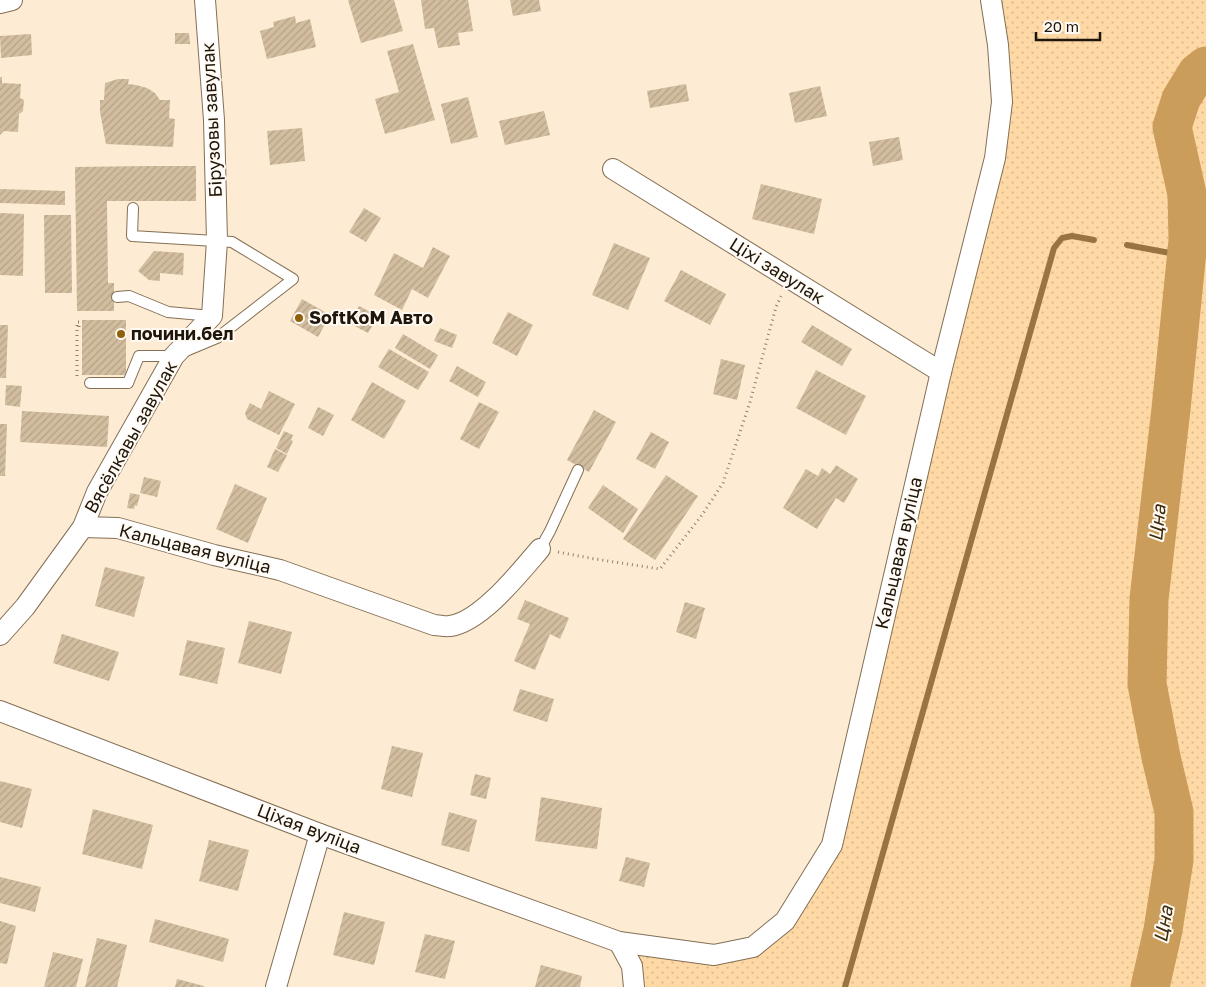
<svg xmlns="http://www.w3.org/2000/svg" width="1206" height="987" font-family="'Golos Text',sans-serif">
<defs>
<pattern id="grass-dots" width="8" height="8" patternUnits="userSpaceOnUse" patternTransform="scale(1.25)"><rect width="8" height="8" fill="#ffd9a5"/><path d="M2 2h.1M6 6h.1" fill="none" stroke="#daba8d" stroke-width="1.8" stroke-linecap="round"/></pattern>
<pattern id="building-hatch" width="6" height="6" patternUnits="userSpaceOnUse" patternTransform="scale(1.25)"><rect width="6" height="6" fill="#d2bd9f"/><path d="M-1 1l2-2M0 6l6-6M5 7l2-2" fill="none" stroke="#b4a288"/></pattern>
</defs>
<rect width="100%" height="100%" fill="#fdebd3"/>
<polygon fill="url(#grass-dots)" points="991,0 1206,0 1206,987 634,987 619,942 753,947 832,845 995,158"/>
<g fill="none" stroke-linecap="round" stroke-linejoin="round">
<g stroke="#977442" stroke-width="6">
<polyline points="1127,245 1186,256"/>
<polyline points="845,987 1054,248 1062,238 1072,236 1094,240"/>
</g>
<polyline stroke="#cb9d5a" stroke-width="39" points="1150,987 1163,930 1174,860 1174,812 1161,757 1147,684 1149,599 1171,409 1188,241 1187,194 1172,127 1181,99 1197,73 1206,66"/>
</g>
<g fill="url(#building-hatch)">
<polygon points="348,0 394,0 403,31 361,43"/>
<polygon points="421,0 468,0 473,31 458,33 460,45 438,48 434,28 425,29"/>
<polygon points="510,0 539,0 541,11 513,16"/>
<polygon points="295,16 296,23 310,19 316,47 267,59 260,31 274,27 273,22"/>
<polygon points="175,33 189,33 190,44 175,44"/>
<polygon points="31,34 32,55 1,58 0,36"/>
<polygon points="413,44 435,120 385,134 375,99 399,92 387,51"/>
<polygon points="0,77 2,77 2,83 21,84 20,98 24,100 23,111 19,114 18,132 4,131 0,135"/>
<polygon points="118,79 129,79 128,84 136,85 147,88 155,93 160,100 170,100 169,118 175,119 173,147 106,144 100,112 100,100 104,100 105,83"/>
<polygon points="686,84 689,101 650,108 647,91"/>
<polygon points="820,86 827,116 795,123 789,93"/>
<polygon points="468,97 478,137 451,144 441,104"/>
<polygon points="544,111 550,135 505,145 499,121"/>
<polygon points="302,128 305,161 270,165 267,131"/>
<polygon points="899,137 903,160 873,166 869,142"/>
<polygon points="150,166 196,166 196,201 107,201 108,283 114,283 114,311 77,311 75,167"/>
<polygon points="761,184 822,199 814,234 752,219"/>
<polygon points="0,189 65,191 65,205 0,203"/>
<polygon points="364,208 381,218 366,242 349,232"/>
<polygon points="0,213 24,214 23,276 0,275"/>
<polygon points="44,215 71,215 72,293 45,293"/>
<polygon points="614,243 650,258 628,310 592,295"/>
<polygon points="433,247 450,256 428,298 412,289 402,310 374,295 394,253 423,268"/>
<polygon points="154,251 184,253 183,275 160,273 160,281 149,280 138,271"/>
<polygon points="681,270 726,294 710,325 664,301"/>
<polygon points="302,299 330,315 318,337 290,321"/>
<polygon points="359,306 378,316 368,333 349,323"/>
<polygon points="508,312 533,325 517,356 492,343"/>
<rect x="82" y="320" width="44" height="55"/>
<polygon points="0,325 8,325 6,378 0,378"/>
<polygon points="812,325 852,349 842,366 801,342"/>
<polygon points="440,328 457,335 452,348 434,341"/>
<polygon points="403,334 438,355 430,369 395,348"/>
<polygon points="389,349 429,372 418,390 378,367"/>
<polygon points="721,359 745,365 737,400 713,394"/>
<polygon points="457,366 486,382 478,397 449,381"/>
<polygon points="816,370 866,396 846,435 796,408"/>
<polygon points="372,382 406,401 384,439 351,420"/>
<polygon points="6,385 22,386 20,407 5,405"/>
<polygon points="269,391 295,404 279,435 247,419 245,413 250,403 261,409"/>
<polygon points="479,402 499,412 479,449 460,439"/>
<polygon points="318,407 334,415 323,436 308,428"/>
<polygon points="594,410 616,422 589,472 567,460"/>
<polygon points="22,411 109,416 107,447 20,442"/>
<polygon points="0,424 7,424 5,476 0,476"/>
<polygon points="284,431 293,435 291,440 293,441 287,454 276,448"/>
<polygon points="651,432 669,442 655,469 636,459"/>
<polygon points="275,449 287,455 278,472 267,467"/>
<polygon points="836,465 858,479 844,503 836,498 817,529 783,508 806,469 818,476 822,468 830,474"/>
<polygon points="666,475 698,496 655,560 623,539"/>
<polygon points="144,477 161,481 157,497 140,493"/>
<polygon points="235,484 267,498 248,543 216,529"/>
<polygon points="603,485 638,509 623,533 588,508"/>
<polygon points="130,493 140,495 137,506 135,505 134,509 127,508"/>
<polygon points="105,567 145,577 134,617 95,606"/>
<polygon points="525,600 569,618 560,639 550,634 535,670 514,661 530,624 517,619"/>
<polygon points="685,602 705,608 696,639 676,632"/>
<polygon points="249,621 292,632 281,674 238,663"/>
<polygon points="62,634 119,652 109,681 53,663"/>
<polygon points="187,640 225,648 217,684 179,675"/>
<polygon points="520,689 554,699 547,722 513,711"/>
<polygon points="392,746 423,753 412,797 381,789"/>
<polygon points="475,774 491,778 486,799 470,795"/>
<polygon points="0,781 32,789 22,828 0,822"/>
<polygon points="541,797 602,808 597,849 535,841"/>
<polygon points="93,809 153,825 142,869 82,854"/>
<polygon points="449,812 477,820 469,852 441,845"/>
<polygon points="209,840 249,850 238,891 199,881"/>
<polygon points="626,857 650,863 644,887 619,881"/>
<polygon points="0,877 41,887 35,912 0,903"/>
<polygon points="344,912 385,922 374,965 333,955"/>
<polygon points="155,919 229,939 223,962 149,942"/>
<polygon points="0,921 16,926 7,964 0,963"/>
<polygon points="425,934 455,941 445,979 415,972"/>
<polygon points="97,938 127,945 117,987 85,987"/>
<polygon points="53,952 83,959 76,987 44,987"/>
<polygon points="541,965 582,976 580,987 535,987"/>
<polygon points="177,979 204,986 204,987 175,987"/>
</g>
<g fill="none" stroke-linecap="round" stroke-linejoin="round">
<g stroke="#836f54" stroke-width="12">
<g id="lane">
<polyline points="117,297 129,296 168,312 212,316"/>
<polyline points="90,383 128,383 139,356 174,356 217,338 293,279 232,242 132,236 133,208"/>
<polyline points="540,549 550,531 578,470"/>
</g>
</g>
<g stroke="#836f54" stroke-width="22">
<g id="street">
<polyline points="0,3 12,0"/>
<polyline points="613,169 941,372"/>
<path d="M83,527L118,528L214,555L280,570L434,625C439,625 445,627 450,626C481,622 520,572 540,549"/>
<polyline points="0,635 25,607 83,527 97,492 174,356 212,316 217,241 214,120 205,0"/>
<polyline points="0,711 320,834 619,942 714,955 753,947 785,921 832,845 941,372 995,158 1002,102 998,45 991,0"/>
<polyline points="619,942 632,966 634,987"/>
<polyline points="276,987 320,834"/>
</g>
</g>
<g stroke="#8e8170" stroke-width="3" stroke-dasharray="1 4" stroke-linecap="butt">
<polyline points="77,376 77,322 79,322 79,328 82,328"/>
<polyline points="558,552 595,559 660,569 702,515 723,483 750,402 776,307 781,296"/>
</g>
<use href="#lane" stroke="#fff" stroke-width="10"/>
<use href="#street" stroke="#fff" stroke-width="20"/>
</g>
<g fill="#8f610a" stroke="#fffaf4" stroke-width="2">
<circle cx="299" cy="318" r="5"/>
<circle cx="121" cy="334" r="5"/>
</g>
<g text-anchor="middle" stroke-width="4" stroke-linejoin="round" paint-order="stroke">
<g font-size="18" fill="#1e160b" stroke="#fffaf4">
<text transform="translate(212 120) rotate(-93)" y="6">Бірузовы завулак</text>
<text transform="translate(777 271) rotate(32)" y="6">Ціхі завулак</text>
<text transform="translate(131 437) rotate(-61)" y="6">Вясёлкавы завулак</text>
<text transform="translate(195 549) rotate(14)" y="6">Кальцавая вуліца</text>
<text transform="translate(899 553) rotate(-77)" y="6">Кальцавая вуліца</text>
<text transform="translate(309 829) rotate(21)" y="6">Ціхая вуліца</text>
</g>
<g font-size="18" font-weight="bold" fill="#1e160b" stroke="#fffaf4" text-anchor="start">
<text x="309" y="324">SoftKoM Авто</text>
<text x="131" y="340">почини.бел</text>
</g>
<g font-size="19" font-style="italic" fill="#402d0e" stroke="#fffaf4">
<text transform="translate(1157 523) rotate(-84)" y="7">Цна</text>
<text transform="translate(1163 924) rotate(-80)" y="7">Цна</text>
</g>
</g>
<path d="M1036 32v8h64v-8" fill="none" stroke="#1e160b" stroke-width="2.5"/>
<text x="1044" y="32" font-size="15" fill="#1e160b" stroke="#fffaf4" stroke-width="4" paint-order="stroke">20 m</text>
</svg>
